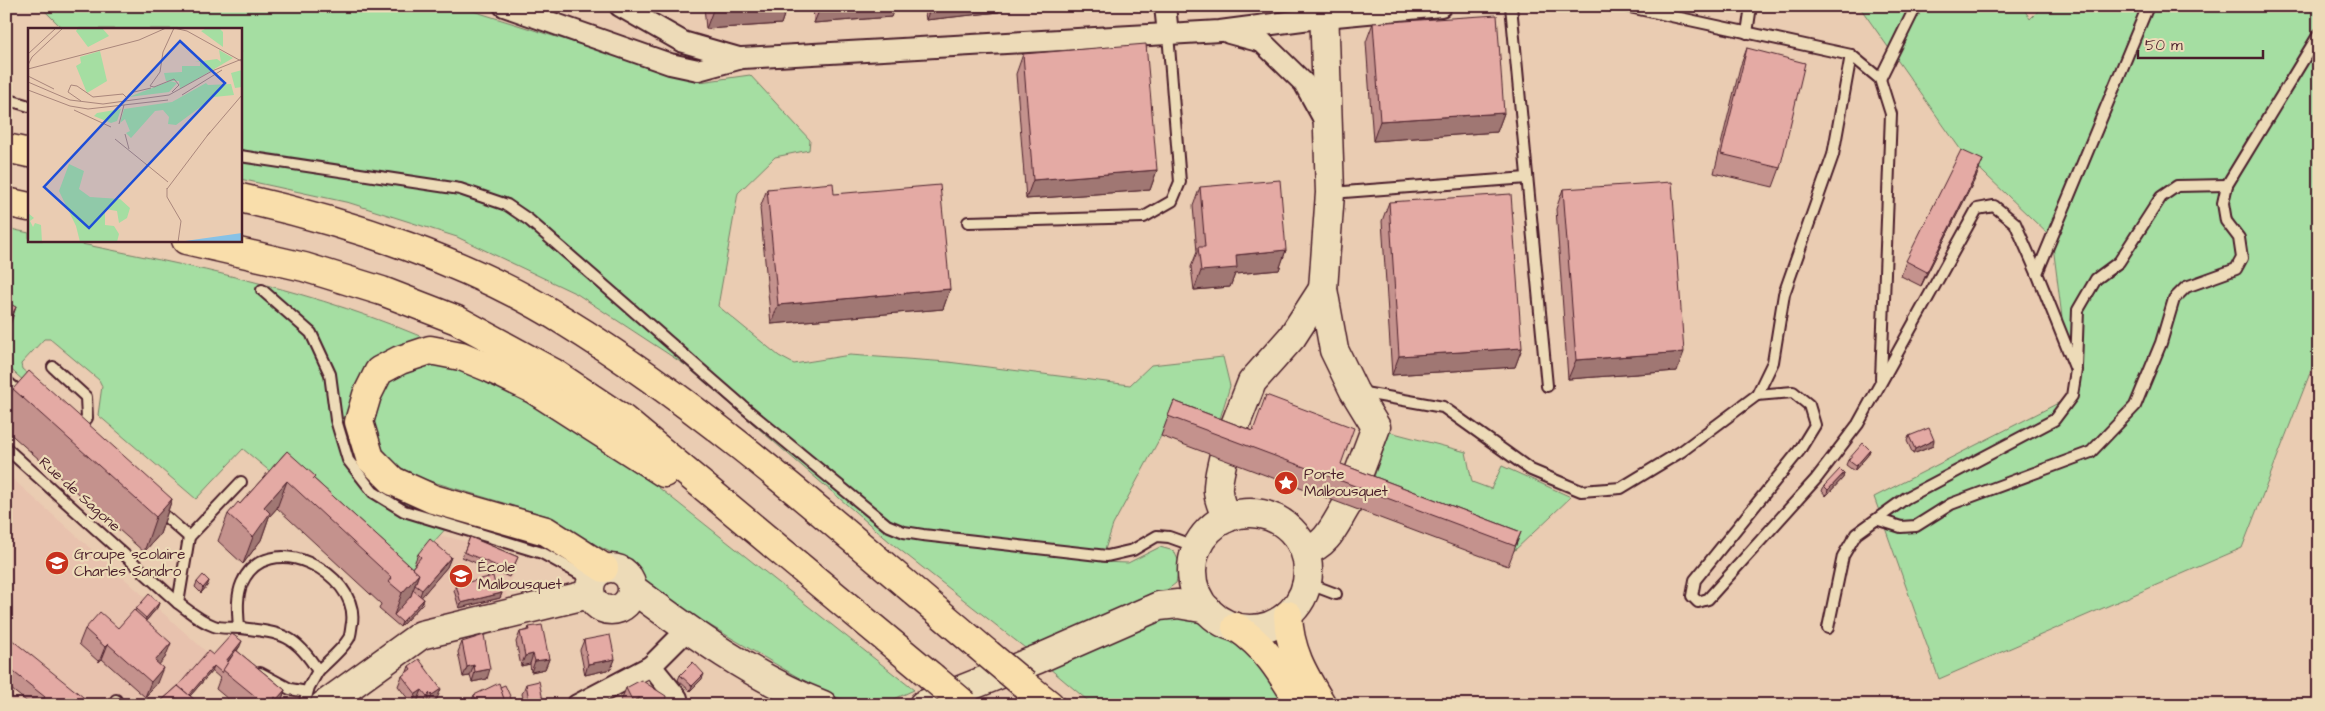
<svg xmlns="http://www.w3.org/2000/svg" width="2325" height="711" font-family="'Architects Daughter',sans-serif">
<rect width="100%" height="100%" fill="#eaccb2"/>
<filter id="ink" filterUnits="userSpaceOnUse"><feTurbulence type="fractalNoise" baseFrequency=".02" numOctaves="2"/><feDisplacementMap in="SourceGraphic" scale="10" xChannelSelector="R" yChannelSelector="G"/><feConvolveMatrix kernelMatrix="1 2 1 2 8 2 1 2 1" color-interpolation-filters="sRGB"/></filter>
<g filter="url(#ink)">
<g fill="#e8c2ae">
<polygon points="6,473 209,654 162,705 6,705"/>
<polygon points="439,535 468,542 518,563 506,590 507,600 460,610 400,627 414,564"/>
</g>
<g fill="#a5dea2" stroke="#787e66">
<polygon points="40,6 457,6 700,82 750,75 810,140 809,150 775,157 738,193 718,306 779,356 794,364 850,355 948,362 1130,385 1151,365 1223,357 1230,386 1214,438 1167,420 1161,436 1113,525 1101,562 1128,563 1160,547 1174,551 1180,564 1176,583 1158,597 1029,651 890,542 685,365 577,294 457,237 350,203 240,179 240,29 63,29"/>
<polygon points="1859,6 2022,6 2030,19 2043,6 2319,6 2319,350 2242,548 1939,679 1874,497 2072,396 2052,238 1963,153"/>
<path d="M6,228L29,233V240H62C190,266 318,290 438,344L390,351L358,454L457,516L414,564L418,567L397,591L278,478L243,449L196,499L98,415L102,386L99,380L50,339H44L21,364L22,369L71,410L65,418L6,365Z"/>
<polygon points="432,360 472,370 581,426 914,690 890,701 857,703 828,695 694,616 647,581 632,563 598,546 554,518 423,479 398,466 382,448 374,424 378,402 389,383 404,369"/>
<polygon points="1390,432 1466,452 1472,482 1491,489 1502,466 1571,497 1514,551 1367,496"/>
<polygon points="1168,614 1203,621 1225,635 1248,644 1296,705 1093,705 1049,668"/>
</g>
<g fill="none" stroke-linecap="round" stroke-linejoin="round">
<g stroke="#4a1f2b" stroke-width="14">
<g id="lane">
<polyline points="1511,6 1547,386"/>
<polyline points="1625,6 1851,55 1880,79 1891,114 1881,379"/>
<polyline points="1747,33 1751,6"/>
<polyline points="1880,79 1916,6"/>
<polyline points="6,99 29,106"/>
<polyline points="240,156 460,189 507,205 529,220 746,409 887,525 904,532 923,535 1107,556 1133,550 1157,536 1169,537 1197,547"/>
<polyline points="1331,193 1527,178"/>
<polyline points="968,222 1144,217 1172,201 1180,182 1168,34"/>
<polyline points="262,290 311,333 330,374 336,420 348,460 373,492 404,511 542,553 591,580"/>
<polyline points="2076,366 2078,310 2096,279 2119,262 2161,197 2177,186 2227,185"/>
<polyline points="53,367 86,397 87,418 75,431"/>
<polyline points="6,381 23,395"/>
<polyline points="1359,392 1443,407 1531,470 1581,491 1621,488 1682,451 1757,395 1773,362 1784,294 1833,155 1851,55"/>
<polyline points="1757,395 1793,392 1809,405 1815,425 1799,451 1695,580 1692,596 1698,602 1708,599 1816,479 1858,424 1977,209 1994,206 2015,223 2037,273"/>
<path d="M6,448L178,603C190,612 200,621 214,626C222,629 232,627 241,628C282,633 295,634 318,671L309,687L304,705"/>
<polyline points="157,509 189,537 178,603"/>
<polyline points="1879,520 1901,527 1916,526 1951,504 2091,452 2135,406 2161,343 2174,299 2186,287 2236,269 2242,258 2239,238 2226,221 2223,203 2227,185 2319,34"/>
<polyline points="189,537 241,482"/>
<polyline points="1307,583 1336,594"/>
<path d="M239,628C238,613 236,597 242,583C267,527 359,572 352,623C351,627 351,634 349,638C342,650 328,661 318,671"/>
<polyline points="1828,628 1843,556 1856,534 1906,498 2054,420 2072,396 2076,370 2037,273 2148,6"/>
<polyline points="260,673 290,689 307,692"/>
<polyline points="116,700 118,705"/>
</g>
</g>
<g stroke="#4a1f2b" stroke-width="24">
<g id="street">
<polyline points="504,6 670,64 698,70 742,58 1220,31 1325,17 1441,6"/>
<polyline points="620,6 683,42 739,58"/>
<polyline points="1165,6 1168,34"/>
<polyline points="1229,33 1262,42 1304,83 1326,123"/>
<polyline points="651,666 677,698 678,705"/>
<polyline points="577,705 651,666 687,630"/>
</g>
</g>
<g stroke="#4a1f2b" stroke-width="31">
<g id="secondary">
<polyline points="1324,6 1330,193 1323,289 1334,350 1354,391 1376,427 1352,491"/>
<polyline points="1228,443 1252,382 1292,337 1323,289"/>
<path d="M1223,459C1217,486 1214,492 1227,518"/>
<circle cx="1250" cy="571" r="58"/>
<path d="M1305,551C1328,545 1335,524 1347,505"/>
<circle cx="611" cy="589" r="21"/>
<path d="M633,589C692,633 754,678 823,705"/>
<polyline points="324,705 421,635 590,594"/>
<polyline points="923,705 1038,659 1159,606 1178,604 1207,609"/>
</g>
</g>
<g stroke="#4a1f2b" stroke-width="31">
<g id="highway">
<polyline points="6,148 29,153"/>
<path d="M240,198C349,222 469,262 564,321C717,415 851,539 988,654"/>
<polyline points="6,202 29,207"/>
<polyline points="186,240 304,267 382,291 457,320 552,372 624,420 932,677"/>
<polyline points="604,568 546,531 433,499 393,481 370,458 359,422 367,395 379,371 400,360 430,350 461,356 490,368 533,389 664,473"/>
<path d="M1288,615C1289,651 1304,675 1322,705"/>
<path d="M1236,627C1267,647 1282,674 1301,705"/>
<polyline points="1025,685 1050,705"/>
</g>
</g>
<use href="#lane" stroke="#eddbb8" stroke-width="10"/>
<use href="#street" stroke="#eddbb8" stroke-width="20"/>
<use href="#secondary" stroke="#eddbb8" stroke-width="28"/>
<use href="#highway" stroke="#f9deab" stroke-width="28"/>
<g stroke="#4a1f2b" stroke-width="31" stroke-linecap="butt">
<g id="highway-bridge">
<polyline points="988,654 1025,685"/>
<polyline points="932,677 965,705"/>
</g>
</g>
<use href="#highway-bridge" stroke="#f9deab" stroke-width="28"/>
</g>
<g fill="#c4928d" stroke="#4a1f2b">
<polygon points="704,6 787,6 781,24 706,29"/>
<polygon points="813,6 895,6 891,17 814,23"/>
<polygon points="924,6 1001,6 999,12 926,20"/>
<polygon points="1373,23 1504,113 1497,132 1373,141 1366,42"/>
<polygon points="1747,48 1780,168 1773,187 1714,173 1740,67"/>
<polygon points="1023,54 1157,170 1150,190 1026,199 1016,74"/>
<polygon points="1977,175 1921,286 1901,276 1906,261"/>
<polygon points="1200,187 1286,250 1279,270 1235,274 1230,287 1194,290 1191,267 1197,252 1193,206"/>
<polygon points="767,189 834,194 950,289 943,309 771,324 760,208"/>
<polygon points="1563,189 1677,371 1568,379 1556,209"/>
<polygon points="1389,202 1522,348 1515,367 1392,375 1382,221"/>
<polygon points="13,389 172,499 160,534 144,552 6,430 6,406"/>
<polygon points="1174,401 1521,532 1508,566 1161,436"/>
<polygon points="1909,436 1933,446 1913,454 1907,441"/>
<polygon points="1870,450 1868,455 1854,471 1846,465 1848,460"/>
<polygon points="287,451 314,479 412,568 415,564 414,564 418,554 451,557 447,567 421,597 424,599 422,604 400,627 379,609 381,604 277,508 269,517 261,540 243,564 218,541 228,514 240,504"/>
<polygon points="1844,473 1843,478 1826,496 1822,491 1824,486"/>
<polygon points="470,537 518,557 509,577 462,557"/>
<polygon points="209,581 207,586 201,593 195,587 197,582"/>
<polygon points="456,585 496,589 502,593 500,598 459,608 454,590"/>
<polygon points="159,603 157,608 146,621 165,658 159,664 157,683 145,697 102,659 99,662 79,644 85,629 118,628 135,611 136,609"/>
<polygon points="529,627 549,659 545,669 531,672 530,664 521,666 516,642 520,632 528,630"/>
<polygon points="6,635 87,705 31,705 6,685"/>
<polygon points="584,640 615,659 611,669 585,675 580,650"/>
<polygon points="462,642 487,679 472,682 470,676 463,677 458,652"/>
<polygon points="240,646 237,651 285,690 280,705 235,705 216,689 220,678 212,671 190,696 201,705 160,705 160,702 178,686 213,655"/>
<polygon points="409,666 437,699 428,705 427,703 425,705 422,705 418,700 412,704 398,686 402,676 407,672"/>
<polygon points="680,675 702,679 690,691 678,680"/>
<polygon points="526,684 544,705 525,705 522,694"/>
<polygon points="501,687 514,705 470,705 474,695"/>
<polygon points="626,688 665,705 621,705 620,703"/>
</g>
<g fill="#a07773" stroke="#4a1f2b">
<polygon points="763,6 787,6 781,24 706,29 713,10"/>
<polygon points="821,6 895,6 891,17 814,23"/>
<polygon points="931,6 1001,6 999,12 926,20"/>
<polygon points="1504,113 1497,132 1373,141 1380,121"/>
<polygon points="1983,160 1977,175 1921,286 1927,272"/>
<polygon points="1157,170 1150,190 1026,199 1033,180"/>
<polygon points="1286,250 1279,270 1235,274 1230,287 1194,290 1201,271 1236,255"/>
<polygon points="950,289 943,309 771,324 778,305"/>
<polygon points="16,307 7,334 6,335 6,326"/>
<polygon points="1522,348 1515,367 1392,375 1399,356"/>
<polygon points="1684,352 1677,371 1568,379 1576,360"/>
<polygon points="1934,440 1933,446 1913,454 1915,449"/>
<polygon points="1870,450 1868,455 1854,471 1856,466"/>
<polygon points="1844,473 1843,478 1826,496 1828,490"/>
<polygon points="287,481 277,508 269,517 261,540 243,564 264,507"/>
<polygon points="172,499 160,534 144,552 156,517"/>
<polygon points="451,557 447,567 418,601 422,590"/>
<polygon points="419,574 409,601 394,615 402,593"/>
<polygon points="209,581 207,586 201,593 203,588"/>
<polygon points="502,593 500,598 459,608 461,603"/>
<polygon points="424,599 422,604 400,627 402,622"/>
<polygon points="159,603 157,608 144,623 146,618"/>
<polygon points="242,641 240,646 224,666 226,661"/>
<polygon points="171,643 165,658 149,676 155,661"/>
<polygon points="108,644 102,659 99,662 105,647"/>
<polygon points="533,654 530,664 521,666 525,656"/>
<polygon points="549,659 545,669 531,672 535,661"/>
<polygon points="615,659 611,669 585,675 588,664"/>
<polygon points="474,665 470,676 463,677 467,667"/>
<polygon points="214,666 212,671 183,704 185,699"/>
<polygon points="163,668 157,683 145,697 151,682"/>
<polygon points="490,669 487,679 472,682 475,672"/>
<polygon points="704,674 702,679 690,691 692,686"/>
<polygon points="441,689 437,699 428,705 432,695"/>
<polygon points="285,690 280,705 275,705 277,699"/>
<polygon points="422,690 418,700 412,704 416,694"/>
<polygon points="430,693 427,703 423,705 427,696"/>
<polygon points="275,697 272,705 269,705"/>
<polygon points="639,698 637,705 632,705 633,702"/>
</g>
<g fill="#e4aaa4" stroke="#4a1f2b">
<polygon points="712,6 763,6 713,10"/>
<polygon points="1497,15 1504,113 1380,121 1373,23"/>
<polygon points="1146,44 1157,170 1033,180 1023,54"/>
<polygon points="1747,48 1805,63 1780,168 1721,154"/>
<polygon points="1961,150 1983,160 1927,272 1906,261"/>
<polygon points="1280,180 1286,250 1236,255 1237,268 1201,271 1198,247 1205,247 1200,187"/>
<polygon points="1672,182 1684,352 1576,360 1563,189"/>
<polygon points="833,183 834,194 940,185 950,289 778,305 767,189"/>
<polygon points="1511,194 1522,348 1399,356 1389,202"/>
<polygon points="6,302 16,307 6,326"/>
<polygon points="29,371 172,499 156,517 13,389"/>
<polygon points="1266,395 1354,428 1341,464 1521,532 1515,546 1168,416 1174,401 1253,431"/>
<polygon points="1929,428 1934,440 1915,449 1909,436"/>
<polygon points="1863,443 1870,450 1856,466 1848,460"/>
<polygon points="287,451 315,476 313,478 419,574 402,593 389,582 392,578 287,481 264,507 270,513 253,537 228,514 238,502 240,504"/>
<polygon points="1840,469 1844,473 1828,490 1824,486"/>
<polygon points="470,537 518,557 511,572 464,552"/>
<polygon points="430,539 451,557 422,590 415,585 419,574 412,568 421,557 418,554"/>
<polygon points="203,575 209,581 203,588 197,582"/>
<polygon points="493,576 496,589 500,589 502,593 461,603 456,585"/>
<polygon points="413,590 424,599 402,622 394,615 411,596"/>
<polygon points="149,594 159,603 146,618 136,609"/>
<polygon points="134,610 171,643 155,661 163,668 151,682 108,644 105,647 85,629 100,612 118,628"/>
<polygon points="542,625 549,659 535,661 533,654 525,656 520,632 530,630 529,627"/>
<polygon points="232,634 242,641 226,661 228,662 222,673 214,666 189,695 178,686 208,651 213,655"/>
<polygon points="6,635 88,701 85,705 43,705 41,703 45,697 6,666"/>
<polygon points="484,635 490,669 475,672 474,665 467,667 462,642"/>
<polygon points="610,635 615,659 588,664 584,640"/>
<polygon points="236,650 285,690 277,699 275,697 269,705 266,705 223,670"/>
<polygon points="419,659 441,689 432,695 430,693 427,696 422,690 416,694 402,676 411,669 409,666"/>
<polygon points="693,662 704,674 692,686 680,675"/>
<polygon points="641,680 666,696 665,705 647,705 647,704 639,698 633,702 626,688"/>
<polygon points="539,681 544,705 530,705 526,684"/>
<polygon points="499,683 506,704 478,705 474,695"/>
<polygon points="505,685 514,705 506,705 500,687"/>
<polygon points="178,686 201,705 163,705 160,702"/>
<polygon points="435,700 438,705 428,705"/>
</g>
</g>
<defs>
<g id="sight-disc" transform="scale(1.25)"><circle r="9.5" fill="#c8321e" stroke="#eddbb8"/><path d="M0-6L1.8-2.2L6-1.7L2.9 1.2L3.7 5.4L0 3.3L-3.7 5.4L-2.9 1.2L-6-1.7L-1.8-2.2Z" fill="#fff"/></g>
<g id="school-disc" transform="scale(1.25)"><circle r="9.5" fill="#c8321e" stroke="#eddbb8"/><path d="M0-5L7-2L0 1L-7-2ZM-4 1L0 2.5L4 1V4Q0 6-4 4Z" fill="#fff"/></g>
</defs>
<g fill-rule="evenodd">
<use href="#sight-disc" x="1286" y="483"/>
<use href="#school-disc" x="57" y="563"/>
<use href="#school-disc" x="461" y="576"/>
</g>
<g text-anchor="middle" stroke-width="4.5" stroke-linejoin="round" paint-order="stroke">
<g font-size="15" fill="#4a1f2b" stroke="#eddbb8" text-anchor="start">
<text x="1304" y="479">Porte<tspan x="1304" dy="17">Malbousquet</tspan></text>
<text x="74" y="559">Groupe scolaire<tspan x="74" dy="17">Charles Sandro</tspan></text>
<text x="478" y="572">École<tspan x="478" dy="17">Malbousquet</tspan></text>
</g>
<g font-size="15" fill="#4a1f2b" stroke="#eddbb8">
<text transform="translate(80 494) rotate(42)" y="5">Rue de Sagone</text>
</g>
</g>
<g transform="translate(28 28)">
<rect width="214" height="214" fill="#eaccb2"/>
<path d="M50,0H74L81,8L60,19L48,3ZM179,0H191L195,4V19L173,3ZM191,22L205,30L152,61L151,53H138L136,45L154,44V38H172V34H167L189,31L193,34ZM72,23L79,53L59,65L48,38L53,35L52,29ZM214,42V59L207,60L203,45ZM142,53L149,55L141,64L101,69ZM178,55L180,57L203,56L206,67L186,69L148,97L140,96L141,89L135,82L127,83L103,110L98,105L102,103L97,91L92,95L96,81L144,74ZM93,81L89,93L83,95L66,88L69,85ZM41,136L56,143L51,161L62,169L92,171L102,180L99,190L91,195L89,183L77,181V197L86,198L91,206L89,214H52L48,198L31,163ZM0,185L6,190L2,193L5,199L7,195L13,197L14,214H3L0,209Z" fill="#a5dea2"/>
<path d="M214,205V214L157,213Z" fill="#87c2e7"/>
<path fill="none" stroke="#aa877c" stroke-width="1" d="M146,0L159,3L213,33M0,26L28,0M0,37L4,29L35,0M0,41L111,12L138,0M0,48L26,61M0,54L42,72L75,76L141,67L184,43L214,31M126,59L122,58L132,44L135,24L146,0M126,59L146,51L151,57L144,64M0,62L42,78L60,81L140,72M154,67L194,42M99,70L106,64L123,60M53,73L40,64L43,57L49,58L65,69L95,66L99,70M46,82L83,99M91,96L96,77M97,106L101,121M179,108L214,67M87,111L140,154M139,160V169L153,193L150,214M139,161L182,104"/>
<path fill="#1d4ed8" fill-opacity="0.15" stroke="#1d4ed8" stroke-width="2.5" d="M152,13L197,55L61,200L16,159Z"/>
<rect width="214" height="214" fill="none" stroke="#4a1f2b" stroke-width="2.5"/>
</g>
<rect width="2325" height="711" fill="none" stroke="#eddbb8" stroke-width="25"/>
<rect x="12" y="12" width="2300" height="686" fill="none" stroke="#4a1f2b" stroke-width="2" filter="url(#ink)"/>
<path d="M2138 50v8h125v-8" fill="none" stroke="#4a1f2b" stroke-width="2.5"/>
<text x="2145" y="50" font-size="15" fill="#4a1f2b" stroke="#eddbb8" stroke-width="4" paint-order="stroke">50 m</text>
</svg>
